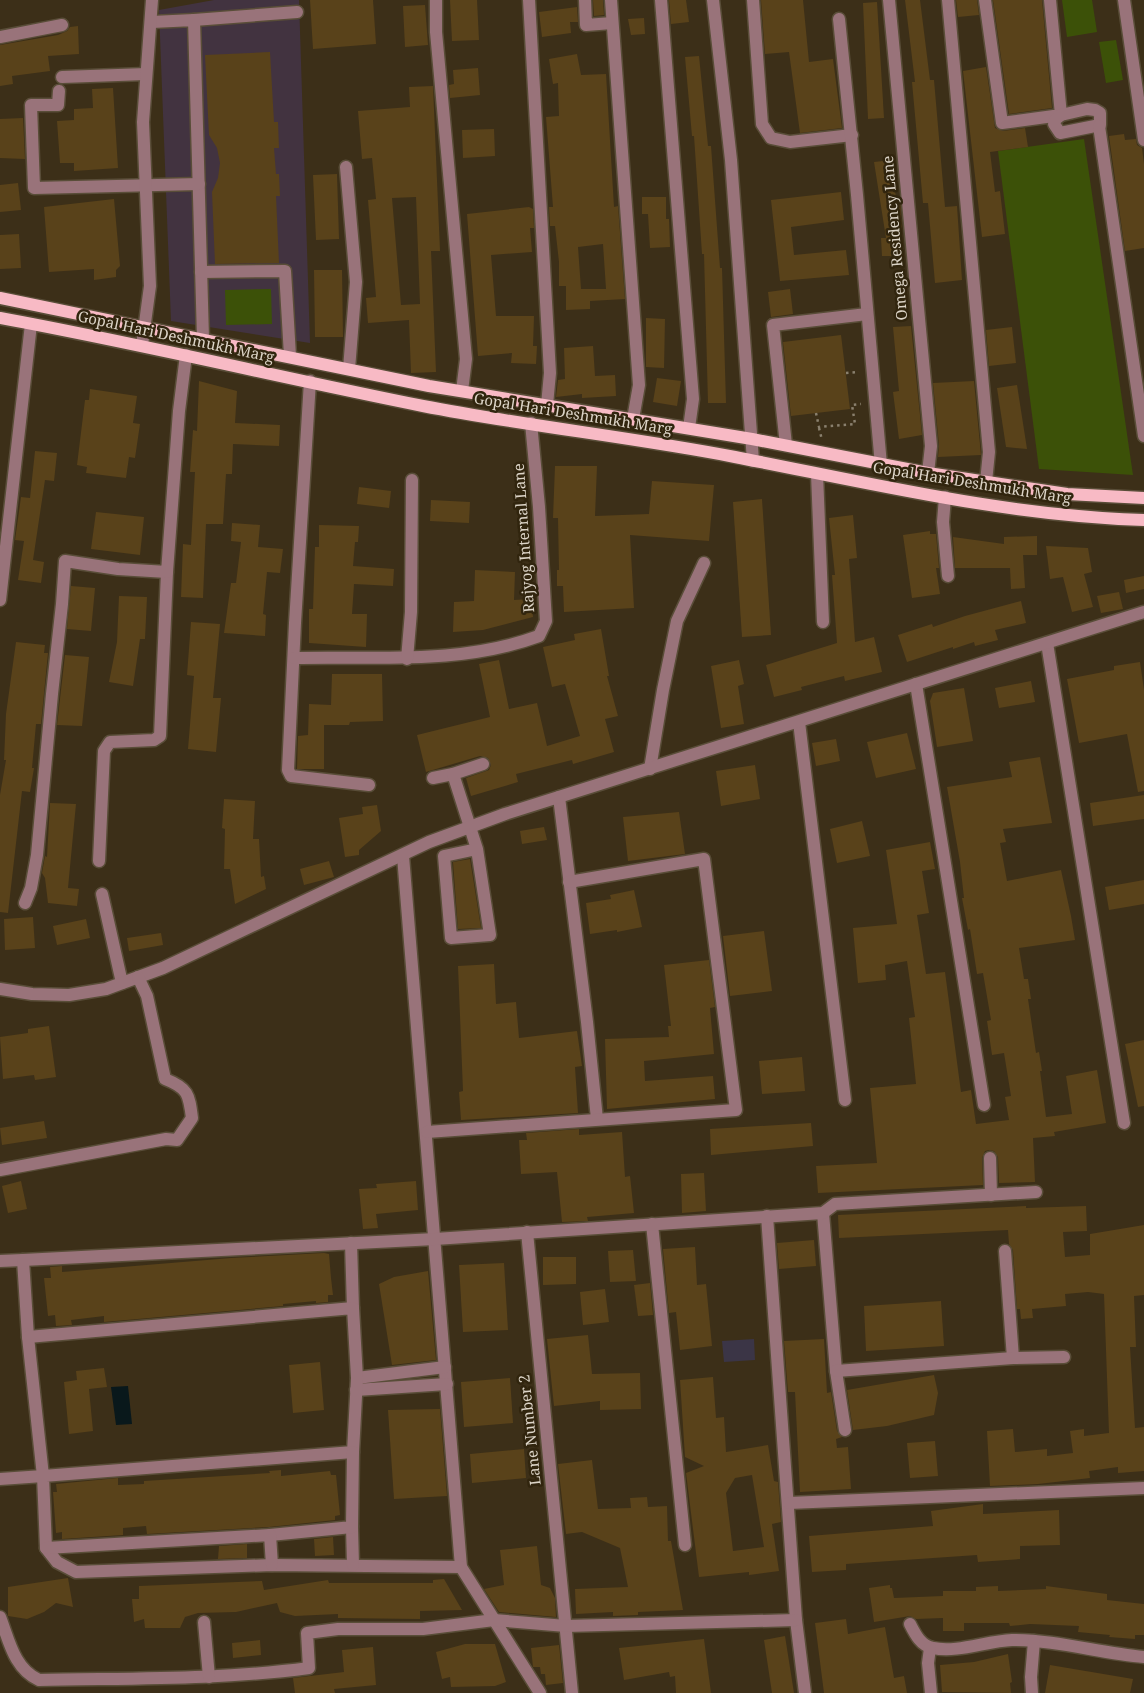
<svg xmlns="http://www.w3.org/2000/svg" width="1144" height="1693" font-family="'Noto Serif',serif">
<rect width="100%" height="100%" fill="#3c2f18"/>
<polygon fill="#423340" points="214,0 299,0 310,343 171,321 159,10"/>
<polygon fill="#3b3546" points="754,1339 755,1360 724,1362 722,1341"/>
<g fill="#3c5108">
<polygon points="1062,0 1092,0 1097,32 1067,37"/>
<polygon points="1116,40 1123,80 1106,83 1099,42"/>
<polygon points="1084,139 1133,475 1039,469 998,151"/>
<polygon points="271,289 272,324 226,325 225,290"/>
</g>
<polygon fill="#09181b" points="128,1386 132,1424 116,1425 111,1387"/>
<g fill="#59421a" fill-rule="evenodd">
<polygon points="310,0 373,0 376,44 313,49"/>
<polygon points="450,0 477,0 479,40 452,41"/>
<polygon points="593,0 603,0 604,15 594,16"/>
<polygon points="669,0 686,0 689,22 671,24"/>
<polygon points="761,0 803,0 809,62 833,59 842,128 800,133 789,52 765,54"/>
<polygon points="905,0 920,0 930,80 934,80 945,207 957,206 962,280 935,283 928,203 923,203 912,82 915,82"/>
<polygon points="956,0 977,0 979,15 958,17"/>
<polygon points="993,0 1042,0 1052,108 1009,114"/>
<polygon points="877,2 884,118 868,119 863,3"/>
<polygon points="425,5 428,45 405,47 403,6"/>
<polygon points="577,7 578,22 570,22 571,33 542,37 539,12"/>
<polygon points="644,18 645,34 631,35 628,19"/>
<polygon points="78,26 79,54 48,56 50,71 12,76 13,84 0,86 0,45 58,35 67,31 70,27"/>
<polygon points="270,52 274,122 278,122 279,148 274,148 276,174 279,174 280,196 276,196 279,263 215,264 212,192 218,178 220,163 217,148 209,135 205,55"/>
<path d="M577,54L581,75L606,74L614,207L618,206L625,299L590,301V309L566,310V286H559V262L555,226H550L549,207H553L546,117L559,116L558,83L553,84L549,59ZM603,244L606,289H581L578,247Z"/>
<polygon points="699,56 708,146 711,146 720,268 722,268 726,403 708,403 704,254 702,254 694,136 692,136 685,57"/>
<polygon points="986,67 995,128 1003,131 1025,128 1028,147 990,152 995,192 1000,191 1005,234 982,237 963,71"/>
<polygon points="478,68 480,95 450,98 449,85 454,84 453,70"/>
<path d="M433,86L440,251H431L436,372L411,373L409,320L368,323L366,298L376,297L368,200L376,199L372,158L362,159L358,111L410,107L409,87ZM416,197L420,304L401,305L392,198Z"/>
<polygon points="113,88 118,168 74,171 74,163 60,163 57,121 74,120 74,109 93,108 92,89"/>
<polygon points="23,118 25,159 0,158 0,119"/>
<polygon points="494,129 495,156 463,158 462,130"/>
<polygon points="1124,134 1125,140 1136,139 1137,145 1142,148 1144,164 1144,248 1125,251 1109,136"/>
<polygon points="892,160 896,199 900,199 903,256 882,256 881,238 886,238 874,162"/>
<polygon points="337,174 339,239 316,240 313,175"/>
<polygon points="18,183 21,210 0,212 0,185"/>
<polygon points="841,192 844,220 791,227 794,255 846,250 849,275 780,281 771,200"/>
<polygon points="642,197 666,197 666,219 669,219 670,247 650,248 648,214 642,214"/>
<polygon points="114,199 120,266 116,270 116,277 94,280 94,269 49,272 44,207"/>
<polygon points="529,207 533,209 534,228 530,228 532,252 491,255 496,316 534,316 533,346 537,346 536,364 511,363 512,353 478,356 467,214"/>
<polygon points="19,234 21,268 0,269 0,235"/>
<polygon points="314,270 342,270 343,337 315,337"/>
<polygon points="790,289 793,314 771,317 768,292"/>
<polygon points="646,318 665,319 664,368 646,367"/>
<polygon points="911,326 922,435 899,439 893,392 899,391 893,327"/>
<polygon points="1012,327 1016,363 989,366 986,330"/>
<polygon points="841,335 850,409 791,416 783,342"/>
<polygon points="593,346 595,376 615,375 616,396 582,398 582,394 556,397 558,380 565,379 564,348"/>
<polygon points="657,378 681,381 677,406 653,402"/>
<polygon points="199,381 237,391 235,423 280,425 279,446 233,444 232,474 226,474 223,524 206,524 203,598 181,597 183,544 191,545 195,472 190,472 193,430 197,431"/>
<polygon points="974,381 981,455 938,457 939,445 933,383"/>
<polygon points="1017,385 1027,449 1006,447 997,388"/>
<polygon points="90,389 137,396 133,423 140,424 135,458 129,457 126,478 86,473 87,467 77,465 85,400 89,400"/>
<polygon points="35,451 57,453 54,481 45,480 33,560 44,562 41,583 18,580 24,541 15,540 21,497 30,498"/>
<polygon points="555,466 597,466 595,516 649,514 652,481 714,485 709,541 630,535 634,608 564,612 563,586 557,586 557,570 559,570 558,518 553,518"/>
<polygon points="359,487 391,491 389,508 357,504"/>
<polygon points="762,499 771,635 742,637 733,502"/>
<polygon points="431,500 470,502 469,523 430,521"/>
<polygon points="96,512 144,517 140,555 91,549"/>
<polygon points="853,515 857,558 849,559 855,642 874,637 882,672 845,681 844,676 801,687 802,690 774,697 766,665 837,643 832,575 835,575 829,518"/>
<polygon points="232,523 260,525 258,547 283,549 280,573 267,572 263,614 266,615 265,636 224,633 231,583 236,583 241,542 231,541"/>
<polygon points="319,525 359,526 358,542 355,542 353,566 394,569 393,586 354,584 352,614 367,614 366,647 309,643 309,609 313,609 315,547 319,547"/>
<polygon points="930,531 930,534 936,534 939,568 936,568 940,594 912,598 903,535"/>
<polygon points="1037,536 1037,555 1023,555 1025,588 1011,589 1010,568 955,568 953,537 1004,544 1004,537"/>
<polygon points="1046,546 1088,548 1092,572 1084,574 1093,607 1072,612 1063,577 1050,579"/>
<polygon points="475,570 515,572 514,600 531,599 533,617 483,630 453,632 454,602 474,601"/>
<polygon points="1144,576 1144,589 1126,593 1124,580"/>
<polygon points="71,586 95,588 91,631 67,629"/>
<polygon points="1119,592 1123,609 1101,613 1097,596"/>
<polygon points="119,596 147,597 145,639 140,639 133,686 109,682 117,642"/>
<polygon points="1021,601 1026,623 995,630 998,640 975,646 974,642 953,649 953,647 907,662 898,635 932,624 933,627 965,616"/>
<polygon points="191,622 220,624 213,698 221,698 216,752 188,749 194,676 187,675"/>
<polygon points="601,629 609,676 607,676 618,716 605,719 614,752 573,764 572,760 516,774 518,782 471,796 466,778 489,770 491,765 488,758 480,756 426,772 417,735 490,717 479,664 499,660 509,709 537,703 547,746 580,736 565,684 552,687 543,647 575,640 574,634"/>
<polygon points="16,642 45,645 44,653 48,653 41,724 36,724 32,768 34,768 30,792 22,791 8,913 0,912 0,795 6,760 4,760 6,714"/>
<polygon points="65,655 89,657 82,726 57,725"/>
<polygon points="739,660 744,684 738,686 744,724 721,728 711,666"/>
<polygon points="1140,662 1144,690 1144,791 1138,792 1127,734 1079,743 1067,679 1114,670 1114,666"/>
<polygon points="332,674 382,674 383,721 350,722 349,725 324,725 324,769 297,769 298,736 308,735 309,704 331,705"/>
<polygon points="1031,681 1035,702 999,708 995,688"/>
<polygon points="964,688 973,741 937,747 930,701 932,696 933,693"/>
<polygon points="907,733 916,769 876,778 867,742"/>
<polygon points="836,739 840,761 816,766 812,743"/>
<polygon points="1040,757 1052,823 1003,829 1006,842 1000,843 1007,881 1061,870 1071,916 1075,940 1019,948 1024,979 1028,979 1031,999 1028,999 1036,1053 1039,1052 1042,1071 1040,1071 1046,1117 1072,1114 1066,1076 1097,1070 1106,1123 1054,1132 1055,1136 1033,1138 1035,1182 999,1183 998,1157 994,1151 989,1150 985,1151 982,1158 983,1185 818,1193 816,1166 877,1163 870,1088 916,1084 909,1018 915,1017 907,961 885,965 886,980 858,983 853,928 897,924 886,850 930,842 935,869 922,871 929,913 917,915 926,974 945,972 961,1092 971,1090 976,1124 1009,1120 1005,1097 1011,1096 1004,1053 992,1055 987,1021 991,1020 983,973 977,974 970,929 968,930 962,898 964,898 960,862 947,787 1012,777 1009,762"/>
<polygon points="755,765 760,799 721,806 716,771"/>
<polygon points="1144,795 1144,819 1093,826 1090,803"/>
<polygon points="224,799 255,801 253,839 259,839 261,877 264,876 266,889 235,904 230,869 224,869 225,829 222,828"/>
<polygon points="50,803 76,804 68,888 79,889 77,906 48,903 45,878 42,873 45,856 47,857"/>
<polygon points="377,805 381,831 359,850 359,855 345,857 339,818 363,814 362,807"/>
<polygon points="679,812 685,854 628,861 623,817"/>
<polygon points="862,821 870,856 837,863 830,829"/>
<polygon points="544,827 547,840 522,844 520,831"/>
<polygon points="470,859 481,928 458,929 453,862"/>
<polygon points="329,861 334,877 304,885 300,869"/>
<polygon points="1144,880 1144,904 1109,910 1105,887"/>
<polygon points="634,890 642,927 617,932 617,930 590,934 586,903 611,899 610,895"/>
<polygon points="33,917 35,948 5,950 4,919"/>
<polygon points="86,919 90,938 57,945 53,926"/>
<polygon points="764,931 772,991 730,996 723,936"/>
<polygon points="161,933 163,945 129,951 127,938"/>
<polygon points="709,960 715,1007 710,1008 714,1054 644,1061 645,1081 713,1076 715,1099 607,1109 605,1039 669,1037 668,1026 671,1026 664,965"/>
<polygon points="494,964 496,1004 516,1002 519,1038 577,1031 582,1066 575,1067 578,1113 461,1120 459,1092 463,1091 458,966"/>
<polygon points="49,1026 56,1077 35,1080 34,1075 3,1079 0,1037 28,1033 28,1029"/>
<polygon points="1144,1040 1144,1106 1138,1107 1125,1044"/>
<polygon points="802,1057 805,1091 762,1094 759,1061"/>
<polygon points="44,1121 47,1138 2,1145 0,1128"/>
<polygon points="811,1123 813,1146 711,1155 710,1129"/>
<polygon points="579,1129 579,1135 622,1132 625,1177 630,1176 634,1213 587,1217 588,1221 562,1222 557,1172 521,1174 519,1140 527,1140 526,1133"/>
<polygon points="704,1173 706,1211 682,1213 681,1174"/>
<polygon points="21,1181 27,1209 8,1213 2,1186"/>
<polygon points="416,1181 418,1210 376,1214 378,1228 363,1229 359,1189 377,1188 376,1184"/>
<polygon points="1026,1206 1026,1208 1086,1206 1087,1231 1063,1232 1065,1257 1090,1255 1090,1234 1144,1225 1144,1295 1134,1296 1136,1347 1130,1347 1135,1428 1144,1427 1144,1471 1118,1473 1118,1467 1089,1471 1090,1478 1038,1484 990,1486 987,1431 1013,1429 1015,1452 1047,1449 1047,1456 1073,1453 1070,1431 1084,1429 1084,1436 1109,1433 1104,1294 1088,1292 1065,1294 1066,1306 1032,1309 1033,1318 1021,1319 1020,1309 1017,1309 1013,1250 1009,1244 1008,1230 839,1238 838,1215"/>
<polygon points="814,1240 816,1266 779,1269 777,1243"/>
<polygon points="695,1247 697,1285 706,1284 712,1346 680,1350 676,1312 669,1313 663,1249"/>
<polygon points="633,1250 636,1281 610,1282 608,1251"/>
<polygon points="324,1253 329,1254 331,1278 333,1295 328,1295 328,1302 316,1303 316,1301 283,1304 283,1306 104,1322 104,1316 71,1320 72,1325 56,1326 55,1315 48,1316 44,1278 51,1278 50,1267 62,1266 62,1272 231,1258"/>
<polygon points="543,1257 576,1257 576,1284 543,1285"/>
<polygon points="504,1263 508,1330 463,1332 459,1265"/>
<polygon points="428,1271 436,1360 392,1365 379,1284 394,1277"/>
<polygon points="650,1283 653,1315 638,1316 634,1285"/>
<polygon points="605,1289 609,1322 583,1325 580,1292"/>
<polygon points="941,1301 944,1346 866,1351 864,1306"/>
<polygon points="588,1335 592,1374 640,1373 641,1409 600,1410 600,1401 554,1406 547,1339"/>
<polygon points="824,1339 827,1393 831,1392 837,1431 842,1437 836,1439 837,1448 848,1447 851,1489 800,1492 795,1392 788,1392 784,1341"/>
<polygon points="320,1362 324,1410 293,1413 289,1365"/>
<polygon points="104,1368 107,1387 89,1389 93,1431 69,1434 64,1382 77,1380 76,1371"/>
<polygon points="934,1375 938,1393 934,1415 887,1426 853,1430 847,1390"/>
<path d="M713,1377L716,1418L724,1417L726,1452L768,1445L774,1481L778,1482L781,1522L772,1524L779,1571L749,1575V1572L699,1577L686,1473L704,1466L685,1457L680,1380ZM752,1475L764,1547L733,1551L726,1493L735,1478Z"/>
<polygon points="510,1378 513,1423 464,1427 461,1382"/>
<polygon points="440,1409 447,1496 394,1499 388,1410"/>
<polygon points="935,1441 938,1476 910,1478 907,1443"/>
<polygon points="524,1449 526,1478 472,1483 470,1454"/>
<polygon points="592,1460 598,1509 631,1508 630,1498 647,1497 648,1507 667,1506 668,1541 671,1541 683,1610 638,1612 638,1615 613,1616 613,1612 576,1614 575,1589 628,1587 620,1548 582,1532 566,1534 558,1464"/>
<polygon points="281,1470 281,1476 330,1471 331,1475 336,1475 340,1515 335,1516 335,1520 269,1527 147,1534 146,1526 123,1528 123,1535 62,1539 62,1532 56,1533 53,1492 57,1492 56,1484 118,1478 118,1485 144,1484 144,1481 270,1473 269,1471"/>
<polygon points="983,1504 983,1514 1059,1510 1060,1545 1020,1546 1020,1559 978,1562 977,1555 846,1564 846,1570 812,1572 809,1536 933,1526 931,1511"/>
<polygon points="333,1537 334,1555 315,1556 314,1539"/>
<polygon points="247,1544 247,1558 218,1559 219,1546"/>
<polygon points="537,1546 541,1585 550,1588 555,1598 556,1617 499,1612 484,1589 504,1585 500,1550"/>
<polygon points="68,1578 73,1607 56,1603 44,1612 27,1619 8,1616 8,1587"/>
<polygon points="444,1579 462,1610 420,1611 420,1619 338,1618 338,1614 295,1616 280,1612 277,1603 236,1612 198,1613 185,1617 180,1628 145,1628 144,1619 134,1622 132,1599 139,1599 139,1586 262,1581 264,1590 328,1580 329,1583 433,1583 433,1580"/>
<polygon points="890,1585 890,1588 892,1588 894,1598 943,1596 943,1591 976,1591 976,1587 998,1586 998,1591 1046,1589 1046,1586 1107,1594 1107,1600 1144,1604 1144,1635 1135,1635 1135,1639 1109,1637 1110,1635 1078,1632 1079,1626 1030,1624 1010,1626 1009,1623 964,1623 964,1631 943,1631 943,1618 916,1619 910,1616 874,1622 869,1588"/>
<polygon points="846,1619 848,1634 885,1627 894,1678 904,1676 907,1693 824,1693 815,1623"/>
<polygon points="785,1636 794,1693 772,1693 764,1640"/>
<polygon points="704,1639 711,1693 676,1693 675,1676 670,1677 669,1672 624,1680 619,1648"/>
<polygon points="260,1640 261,1655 233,1658 232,1643"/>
<polygon points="465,1644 495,1644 506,1682 495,1686 451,1687 450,1677 442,1679 436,1652"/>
<polygon points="559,1645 563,1683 546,1685 545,1674 541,1674 540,1667 533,1667 531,1648"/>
<polygon points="373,1647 376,1685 334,1689 335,1693 295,1693 293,1678 344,1672 342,1650"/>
<polygon points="1008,1654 1012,1682 1010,1683 1011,1693 942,1692 940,1665 974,1662"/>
<polygon points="1050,1665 1133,1679 1130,1693 1045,1693"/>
</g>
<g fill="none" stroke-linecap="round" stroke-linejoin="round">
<g stroke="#594d38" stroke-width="15">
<g id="minor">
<polyline points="436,0 436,32 466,359 462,391"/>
<polyline points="529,0 550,373 547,405"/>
<polyline points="585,0 586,25 612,23"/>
<polyline points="611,0 639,385 633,419"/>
<polyline points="661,0 693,399 689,428"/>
<polyline points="713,0 731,160 753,461"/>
<polyline points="753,0 762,124 771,138 790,142 852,135"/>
<polyline points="889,0 931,446 928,473"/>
<polyline points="948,0 989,452 986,482"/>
<polyline points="985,0 1002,123 1061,115 1050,0"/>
<polyline points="1124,0 1144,140"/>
<polyline points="839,19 857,195 881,465"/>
<polyline points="194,20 297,12"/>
<polyline points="152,22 194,20 203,338"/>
<polyline points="0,37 62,25"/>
<polyline points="62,77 146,74"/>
<polyline points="59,91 58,105 31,105 34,188 199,184"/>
<polygon points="1087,109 1095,110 1100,113 1100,125 1060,133 1054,124 1055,120 1061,115"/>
<polyline points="1099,126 1144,436"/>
<polyline points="346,167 356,282 349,369"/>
<polyline points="201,272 285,271 290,356"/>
<polyline points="142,345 150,286 143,122 152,0"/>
<polyline points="310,381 295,623 288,770 291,776 369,785"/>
<polyline points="786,445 773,325 867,314"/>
<polyline points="817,474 823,622"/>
<polyline points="945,497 943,522 948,576"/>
<polyline points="0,600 31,324"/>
<polyline points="1047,643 1124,1123"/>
<path d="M294,658C377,656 460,665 539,636L546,621L539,507L531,423"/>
<polyline points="407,659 411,612 412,480"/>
<polyline points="916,684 984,1105"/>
<polyline points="799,722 845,1100"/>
<polyline points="650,769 663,690 677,621 704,563"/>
<polyline points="433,778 453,774"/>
<polyline points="559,797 587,1022 597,1119"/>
<polyline points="477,849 444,856 451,938 490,935 477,849 453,774 483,764"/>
<polyline points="403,856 461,1567 540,1693"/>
<polyline points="99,861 104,751 110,742 154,740 160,736 167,572"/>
<polyline points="102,894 122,983"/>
<polyline points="25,903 31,888 37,855 52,694 62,604 65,561 118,569 167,572 179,411 186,355"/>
<polyline points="0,989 32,994 69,995 106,989 163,968 429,842 505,814 1144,612"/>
<polyline points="427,1132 736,1110 704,859 569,882"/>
<polyline points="990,1158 991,1195"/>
<path d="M0,1170L166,1139L177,1140L192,1118C189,1094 188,1088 165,1079L147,996L138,977"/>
<polyline points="823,1213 836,1371 845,1430"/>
<polyline points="767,1216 796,1620 805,1693"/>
<polyline points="652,1224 685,1545"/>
<polyline points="527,1232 572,1693"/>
<polyline points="351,1243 353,1308"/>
<polyline points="1005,1251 1013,1358"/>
<polyline points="0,1261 23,1260"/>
<polyline points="28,1337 23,1260 435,1239 823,1213 835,1204 1036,1192"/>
<polyline points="836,1371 1013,1358 1064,1357"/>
<polyline points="357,1378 445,1367"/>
<polyline points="356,1390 447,1384"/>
<polyline points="0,1479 43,1476 353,1452 357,1378 353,1308 28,1337 43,1476 46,1548 57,1562 76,1572 272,1565 461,1567"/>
<polyline points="789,1503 1144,1488"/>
<polyline points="352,1527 353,1565"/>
<polyline points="270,1535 352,1527 353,1452"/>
<polyline points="46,1548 270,1535 272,1565"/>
<path d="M0,1617C9,1640 14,1669 39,1680C129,1678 220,1680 309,1668L307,1633L338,1629H423L494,1620L566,1626L796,1620"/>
<polyline points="204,1622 209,1677"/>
<path d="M910,1624C915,1634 921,1646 933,1648C958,1653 986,1641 1012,1640C1057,1640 1099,1653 1144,1657"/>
<polyline points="930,1648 928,1663 931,1693"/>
<polyline points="1032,1693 1031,1677 1034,1641"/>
</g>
</g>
<g stroke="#594d38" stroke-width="15">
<g id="major">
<polyline points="0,298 429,386 752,439 928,473 1067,494 1144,498"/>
<path d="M0,318C142,344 282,378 423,406C526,426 631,437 735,457C870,483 1006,516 1144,520"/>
</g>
</g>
<g stroke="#8a806e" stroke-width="2.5" stroke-dasharray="2.5 4" stroke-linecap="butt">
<polyline points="846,373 859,372"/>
<polyline points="816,413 819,427 855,424 852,405 861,404"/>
<polyline points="819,428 822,440"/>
</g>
<use href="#minor" stroke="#99737a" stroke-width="12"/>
<use href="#major" stroke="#f8bac5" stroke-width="12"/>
</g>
<g text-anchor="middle" stroke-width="5" stroke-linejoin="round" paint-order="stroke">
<g font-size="15" fill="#dcd4c7" stroke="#31250e">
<text transform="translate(895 238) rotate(-95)" y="5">Omega Residency Lane</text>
<text transform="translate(176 337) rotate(12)" y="5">Gopal Hari Deshmukh Marg</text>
<text transform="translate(573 414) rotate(9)" y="5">Gopal Hari Deshmukh Marg</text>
<text transform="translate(972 483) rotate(9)" y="5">Gopal Hari Deshmukh Marg</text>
<text transform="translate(524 538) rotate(-94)" y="5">Rajyog Internal Lane</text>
<text transform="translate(530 1430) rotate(-96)" y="5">Lane Number 2</text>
</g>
</g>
</svg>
